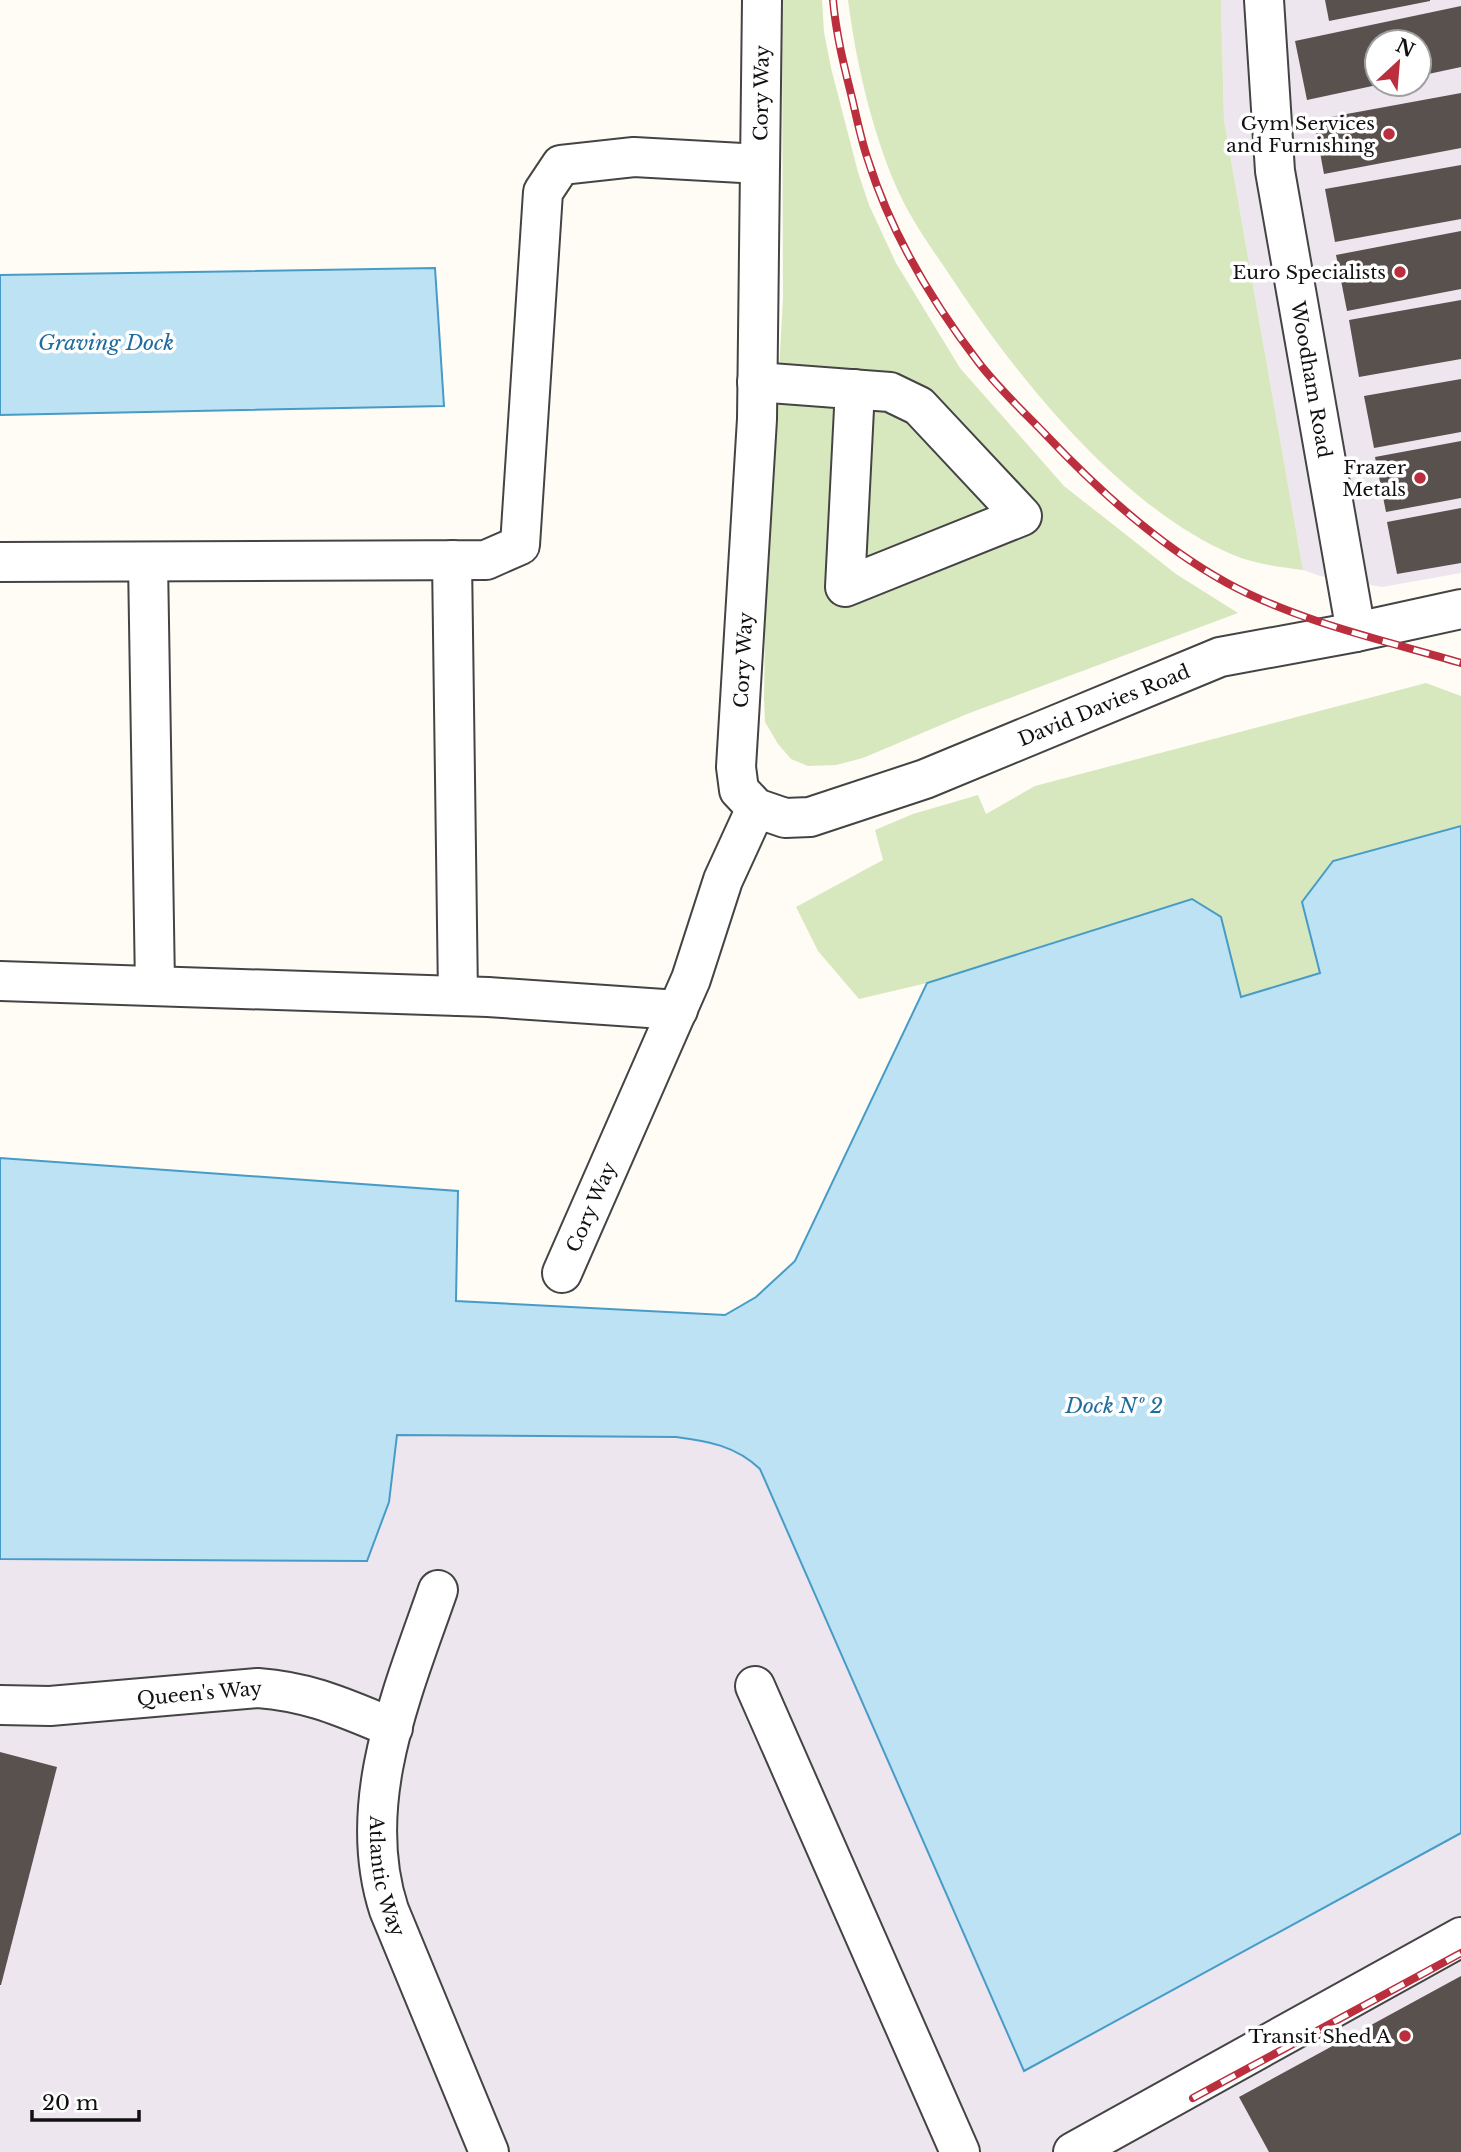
<svg xmlns="http://www.w3.org/2000/svg" width="1461" height="2152" font-family="'Libre Baskerville',serif">
<rect width="100%" height="100%" fill="#fefcf5"/>
<g fill="#ede6ee" fill-rule="evenodd">
<path d="M1221,0H1461V573L1382,587L1320,576L1303,570L1224,120ZM1377,42H1419V84H1377Z"/>
<polygon points="397,1435 676,1437 707,1441 724,1446 749,1458 760,1469 1024,2071 1461,1833 1461,2152 0,2152 0,1559 367,1561 389,1502"/>
</g>
<g fill="#d7e8bf">
<polygon points="782,0 822,0 824,32 831,68 858,172 869,205 896,263 960,368 1064,486 1176,574 1238,613 967,714 863,758 836,765 808,766 791,759 778,744 765,722 764,698 765,625 783,298"/>
<path d="M848,0H1221L1224,120L1303,570C1279,567 1254,564 1231,554C1122,507 1020,381 955,283C934,251 910,220 895,184C871,127 856,62 848,0Z"/>
<polygon points="1426,683 1461,696 1461,826 1333,861 1302,902 1320,973 1240,997 1221,917 1192,899 927,983 859,999 818,951 796,907 883,860 875,830 913,814 978,795 986,814 1035,786"/>
</g>
<g fill="#bce2f4" stroke="#479bc7" stroke-width="2">
<polygon points="435,268 444,406 0,415 0,275"/>
<path d="M1461,826V1833L1024,2071L760,1469C736,1446 708,1441 676,1437L397,1435L389,1502L367,1561L0,1559V1158L458,1191L456,1301L725,1315L756,1297L795,1261L927,983L1192,899L1221,917L1241,997L1320,973L1302,902L1333,861Z"/>
</g>
<g fill="#59514e">
<polygon points="1325,0 1430,0 1430,1 1329,21"/>
<polygon points="1461,6 1461,67 1419,76 1419,42 1377,42 1377,85 1307,100 1295,41"/>
<polygon points="1461,93 1461,148 1324,174 1314,120"/>
<polygon points="1461,165 1461,219 1335,242 1325,189"/>
<polygon points="1461,231 1461,289 1347,311 1336,255"/>
<polygon points="1461,300 1461,359 1359,377 1349,320"/>
<polygon points="1461,379 1461,432 1374,448 1364,396"/>
<polygon points="1461,441 1461,498 1386,512 1375,457"/>
<polygon points="1461,508 1461,563 1397,574 1387,522"/>
<polygon points="0,1752 57,1767 1,1985 0,1985"/>
<polygon points="1461,1976 1461,2152 1269,2152 1239,2097"/>
</g>
<g fill="none" stroke-linecap="round" stroke-linejoin="round">
<g stroke="#444" stroke-width="42">
<g id="minor">
<path id="s1" d="M762,0L757,419L736,767L739,790L756,808L785,818L810,817L925,779L1220,657L1356,632L1461,609"/>
<path id="s2" d="M1264,0L1275,171L1356,632"/>
<polyline points="757,382 890,392 919,406 1022,516 845,587 855,389"/>
<polyline points="452,560 458,996"/>
<polyline points="0,562 486,560 520,545 543,192 561,165 634,157 760,164"/>
<polyline points="148,562 155,985"/>
<polyline points="0,981 488,997 678,1010"/>
<path id="s3" d="M562,1273L691,979L723,880L756,808"/>
<path id="s4" d="M438,1590C403,1691 354,1803 389,1910L489,2152"/>
<polyline points="755,1686 960,2152"/>
<path id="s5" d="M0,1705L50,1706L258,1688C311,1692 344,1708 393,1728"/>
<polyline points="1073,2152 1461,1937"/>
</g>
</g>
<use href="#minor" stroke="#fff" stroke-width="38"/>
<g stroke="#bb2e3d" stroke-width="8">
<g id="rail">
<path d="M833,0C836,34 844,66 852,98C857,119 861,140 868,160C891,233 932,302 979,363C999,389 1024,412 1047,436C1099,491 1160,546 1227,583C1299,622 1383,640 1461,663"/>
<polyline points="1193,2098 1461,1953"/>
</g>
</g>
<use href="#rail" stroke="#fff" stroke-width="5" stroke-dasharray="16" stroke-linecap="butt"/>
</g>
<g fill="#bb2e3d" stroke="#fff" stroke-width="2.5">
<circle cx="1389" cy="134" r="7"/>
<circle cx="1400" cy="272" r="7"/>
<circle cx="1420" cy="478" r="7"/>
<circle cx="1405" cy="2036" r="7"/>
</g>
<g text-anchor="middle" stroke-width="7" stroke-linejoin="round" paint-order="stroke">
<g font-size="19" fill="#111" stroke="#fff">
<text transform="translate(761 93) rotate(-89)" y="7">Cory Way</text>
<text dy="7" stroke="none"><textPath href="#s2" startOffset="383">Woodham Road</textPath></text>
<text transform="translate(743 660) rotate(-87)" y="7">Cory Way</text>
<text dy="7" stroke="none"><textPath href="#s1" startOffset="1186">David Davies Road</textPath></text>
<text dy="7" stroke="none"><textPath href="#s3" startOffset="72">Cory Way</textPath></text>
<text dy="7" stroke="none"><textPath href="#s5" startOffset="200">Queen's Way</textPath></text>
<text dy="7" stroke="none"><textPath href="#s4" startOffset="296">Atlantic Way</textPath></text>
</g>
<g font-size="19" fill="#111" stroke="#fff" text-anchor="end">
<text x="1375" y="130">Gym Services<tspan x="1375" dy="22">and Furnishing</tspan></text>
<text x="1386" y="279">Euro Specialists</text>
<text x="1406" y="474">Frazer<tspan x="1406" dy="22">Metals</tspan></text>
<text x="1391" y="2043">Transit Shed A</text>
</g>
<g font-size="21" font-style="italic" fill="#1f6d9e" stroke="#fff">
<text x="106" y="350">Graving Dock</text>
<text x="1114" y="1413">Dock Nº 2</text>
</g>
</g>
<g transform="translate(1398 63) rotate(26)"><circle r="33" fill="#ffffff" stroke="#a0a0a0" stroke-width="2"/>
<path d="M0-5L12 26L0 18L-12 26Z" fill="#bb2e3d"/>
<text y="-10" font-size="19" font-weight="bold" text-anchor="middle" fill="#111111">N</text>
</g>
<path d="M32 2110v10h107v-10" fill="none" stroke="#111111" stroke-width="3.5"/>
<text x="42" y="2110" font-size="21" fill="#111111" stroke="#ffffff" stroke-width="5" paint-order="stroke">20 m</text>
</svg>
